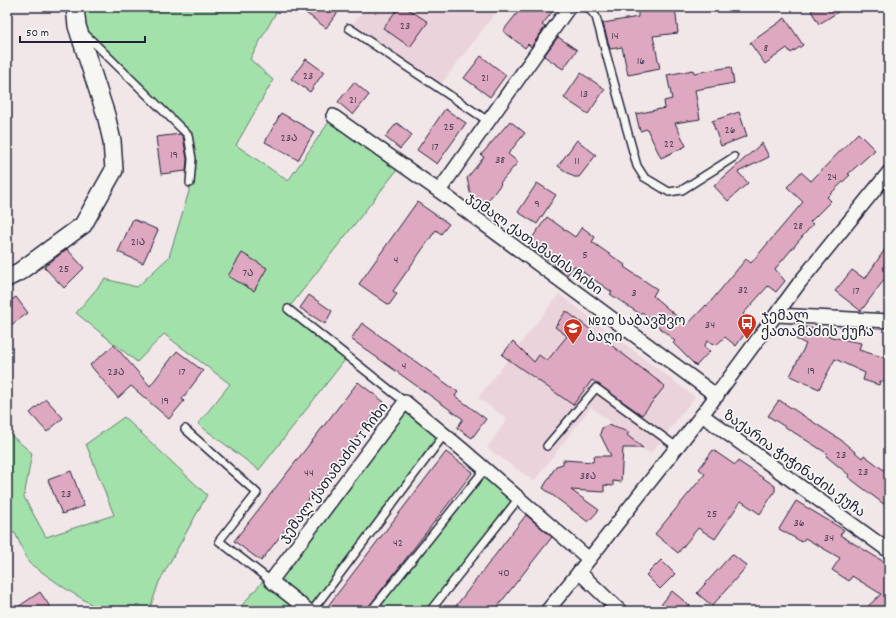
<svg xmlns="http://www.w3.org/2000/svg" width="896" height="618" font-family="Dekko,'Noto Sans Georgian',sans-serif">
<rect width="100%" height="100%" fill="#f1e6e8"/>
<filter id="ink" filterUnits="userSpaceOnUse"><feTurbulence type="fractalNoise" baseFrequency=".025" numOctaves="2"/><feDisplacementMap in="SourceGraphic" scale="8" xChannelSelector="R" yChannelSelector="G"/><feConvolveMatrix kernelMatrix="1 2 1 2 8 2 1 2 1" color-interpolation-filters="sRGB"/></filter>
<g filter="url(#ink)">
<g fill="#ebd3dc">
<polygon points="367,7 500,7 438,88 349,28"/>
<polygon points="559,294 695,397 650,454 591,407 534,481 487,448 507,419 478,398"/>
</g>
<g fill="#a2e1a9" stroke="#628272">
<polygon points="75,7 279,7 250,59 273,80 236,145 288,181 333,116 401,165 288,309 348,356 259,470 198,424 230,384 164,334 137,362 76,313 105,279 137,287 169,257 190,188 192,159 188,135 77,26"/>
<polygon points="405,402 444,436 312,611 271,581"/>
<polygon points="124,417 207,495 159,582 149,611 102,611 66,589 29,563 15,533 7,533 7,432 32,453 24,497 46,537 114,515 86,444"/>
<polygon points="485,469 519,498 430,611 371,611"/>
<polygon points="263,581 298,611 237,611"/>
</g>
<g fill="#dea8c0" stroke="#22223b">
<polygon points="298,7 342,7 326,28"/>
<polygon points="399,7 405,7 428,22 410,47 383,28"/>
<polygon points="522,7 556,7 542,25 545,27 531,47 528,44 525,48 503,31"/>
<polygon points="663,7 675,7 678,33 653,36 660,69 628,75 622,47 610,49 603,23 638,17 638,10"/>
<polygon points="818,7 846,7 819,24 811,11"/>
<polygon points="785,18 803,45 791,53 787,48 765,64 750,43"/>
<polygon points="558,37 577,50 563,69 544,56"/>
<polygon points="481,56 506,75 490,97 464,78"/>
<polygon points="306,59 324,72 310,92 291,79"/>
<polygon points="731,67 734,83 695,90 700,119 675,123 686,146 661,158 647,129 640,131 636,114 665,108 664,101 672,99 667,75 693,70 694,73"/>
<polygon points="581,73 605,89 588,114 564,98"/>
<polygon points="354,82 369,95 353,115 338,102"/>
<polygon points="445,109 466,123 437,164 417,150"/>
<polygon points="739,112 747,136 721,146 712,121"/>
<polygon points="281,113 314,132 298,160 265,142"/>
<polygon points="510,121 525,133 508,154 518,162 500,183 501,184 480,211 473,206 467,178 484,157 481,155"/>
<polygon points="397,123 412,135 400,149 385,137"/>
<polygon points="858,133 875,150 848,174 850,175 827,197 831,201 810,222 813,224 775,269 785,281 776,292 768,286 743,314 753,322 736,346 725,337 716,345 707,341 704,347 710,351 696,366 673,343 675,341 642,312 640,314 610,294 612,292 574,266 567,275 554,266 555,264 527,245 547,217 575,237 582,227 595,237 592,242 625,265 624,267 657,289 653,296 687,325 706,305 707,306 746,259 751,263 803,202 787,187 801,172 811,181"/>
<polygon points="180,134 183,137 187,159 186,171 161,174 156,137"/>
<polygon points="577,140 596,155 579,177 574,177 558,166"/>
<polygon points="762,143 769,157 738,172 748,183 728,201 714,186"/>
<polygon points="537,183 556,195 537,224 518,212"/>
<polygon points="417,202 449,224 441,234 436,230 393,291 397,294 389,305 359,284"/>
<polygon points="133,219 158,230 143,263 118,252"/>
<polygon points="889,243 889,273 861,311 835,291 852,270 865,279"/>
<polygon points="67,249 84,268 64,288 44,267"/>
<polygon points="242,253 267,268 254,291 228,276"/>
<polygon points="309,295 332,311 325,324 300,308"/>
<polygon points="16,297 28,313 7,328 7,303"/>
<polygon points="566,311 665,386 642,415 592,380 573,405 502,355 513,341 534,362 539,355 547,361 567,336 555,327"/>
<polygon points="362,323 458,392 455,396 486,419 472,438 457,428 463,419 351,339"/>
<polygon points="805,327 822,330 822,335 861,343 859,350 889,359 889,383 880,381 879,385 863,380 865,373 835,359 819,389 790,376 806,344 796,339"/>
<polygon points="114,345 150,386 177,351 203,371 182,399 184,401 169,419 131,386 118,398 90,365"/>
<polygon points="358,382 384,402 261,561 234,541"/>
<polygon points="46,399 63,418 47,432 30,413"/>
<polygon points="779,400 841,440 862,458 864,455 889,474 889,508 848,477 849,475 826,456 828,454 768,416"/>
<polygon points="608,425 629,432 627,435 643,448 623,448 621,482 613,481 613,486 604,485 604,492 571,490 599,510 588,522 543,488 556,466 563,464 563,460 593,462 594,456 611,456 600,434 602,428"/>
<polygon points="713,450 735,465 738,461 775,486 775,491 760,514 741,501 715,539 698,528 678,553 655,534 705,474 699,469"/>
<polygon points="446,452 473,472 366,610 324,611"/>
<polygon points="71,471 84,506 62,514 48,480"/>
<polygon points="796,501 844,530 840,535 889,565 889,611 863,611 881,594 852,576 849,581 832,570 840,558 805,538 802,542 779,529"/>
<polygon points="526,515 552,537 494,611 452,611"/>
<polygon points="732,554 747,566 712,606 697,593"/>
<polygon points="661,560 675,574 660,589 646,575"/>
<polygon points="672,591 696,611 656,611"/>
<polygon points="40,592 53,611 12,611"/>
</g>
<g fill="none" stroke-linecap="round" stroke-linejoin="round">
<g stroke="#22223b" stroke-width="10">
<g id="service">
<polyline points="588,7 596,17 637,166 644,177 669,192 682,190 734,157"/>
<polyline points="349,28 488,121"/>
<polyline points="84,33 188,135 192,159 190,183"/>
<polyline points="288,309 405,402"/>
<polyline points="185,429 257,493 219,541 271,581"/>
<polyline points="547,446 596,388 677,447"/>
<polyline points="312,611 444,435"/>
<polyline points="371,611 485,469"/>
<polyline points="430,611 519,498"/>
</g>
</g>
<g stroke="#22223b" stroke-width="16">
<g id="minor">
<polyline points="333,116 439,191 717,396"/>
<polyline points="439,191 569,7"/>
<polyline points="777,315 889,321"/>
<polyline points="702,415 889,551"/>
<polyline points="579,572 620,611"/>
<polyline points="309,611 271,581 405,402 463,450 589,559"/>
<polyline points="547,611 579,572 702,415 800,282 889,172"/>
</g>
</g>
<g stroke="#22223b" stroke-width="20">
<polyline id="tertiary" points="7,278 19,272 83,225 114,170 112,141 106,115 77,26 75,7"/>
</g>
<use href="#service" stroke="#f6f6f2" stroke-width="7"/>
<use href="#minor" stroke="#f6f6f2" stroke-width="13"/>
<use href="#tertiary" stroke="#f6f6f2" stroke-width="17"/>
</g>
</g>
<defs>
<g id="bus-pin" transform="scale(1)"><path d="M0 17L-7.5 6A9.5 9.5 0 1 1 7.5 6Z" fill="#c8321e" stroke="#f6f6f2"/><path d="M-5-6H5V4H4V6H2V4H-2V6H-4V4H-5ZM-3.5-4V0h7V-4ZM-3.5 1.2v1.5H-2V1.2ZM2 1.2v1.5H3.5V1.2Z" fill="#fff"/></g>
<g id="school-pin" transform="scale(1)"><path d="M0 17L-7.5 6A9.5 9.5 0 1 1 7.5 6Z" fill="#c8321e" stroke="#f6f6f2"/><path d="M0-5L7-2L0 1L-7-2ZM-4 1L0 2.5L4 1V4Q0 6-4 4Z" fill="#fff"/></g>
</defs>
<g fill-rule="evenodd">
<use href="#bus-pin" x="747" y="323"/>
<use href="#school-pin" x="573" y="328"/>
</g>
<g text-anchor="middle" stroke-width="3.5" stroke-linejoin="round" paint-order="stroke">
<g font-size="12" fill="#51445c">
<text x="405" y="29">23</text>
<text x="615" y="39">14</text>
<text x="766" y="51">8</text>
<text x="641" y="64">16</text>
<text x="308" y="79">23</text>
<text x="485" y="81">21</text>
<text x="584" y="97">13</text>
<text x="353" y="103">21</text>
<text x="449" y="130">25</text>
<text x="730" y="133">26</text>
<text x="289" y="141">23ა</text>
<text x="669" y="147">22</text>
<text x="435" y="150">17</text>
<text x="174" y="158">19</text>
<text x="500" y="163">38</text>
<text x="577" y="164">11</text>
<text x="832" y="180">24</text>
<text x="537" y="207">9</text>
<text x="798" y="229">28</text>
<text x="138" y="245">21ა</text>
<text x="585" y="258">5</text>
<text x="396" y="263">4</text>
<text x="64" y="272">25</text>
<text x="248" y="276">7ა</text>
<text x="743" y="293">32</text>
<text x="856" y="294">17</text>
<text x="634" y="296">3</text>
<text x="710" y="328">34</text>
<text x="404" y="369">4</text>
<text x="811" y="374">19</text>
<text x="116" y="375">23ა</text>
<text x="182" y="375">17</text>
<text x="165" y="404">19</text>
<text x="841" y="458">23</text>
<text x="863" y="475">23</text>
<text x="309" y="476">44</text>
<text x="588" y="479">38ა</text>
<text x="66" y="497">23</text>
<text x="712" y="517">25</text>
<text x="799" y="526">36</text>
<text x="829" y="541">34</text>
<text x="398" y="546">42</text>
<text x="504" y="576">40</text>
</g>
<g font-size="14" fill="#22223b" stroke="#f6f6f2">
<text transform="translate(535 243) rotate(36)" y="5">ჯემალ ქათამაძის ჩიხი</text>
<text transform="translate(795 463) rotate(36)" y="5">ზაქარია ჭიჭინაძის ქუჩა</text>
<text transform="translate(333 472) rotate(-53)" y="5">ჯემალ ქათამაძის I ჩიხი</text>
</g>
<g font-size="14" fill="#22223b" stroke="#f6f6f2" text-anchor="start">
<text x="761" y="320">ჯემალ<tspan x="761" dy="16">ქათამაძის ქუჩა</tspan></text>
<text x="587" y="325">№20 საბავშვო<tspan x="587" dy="16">ბაღი</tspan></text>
</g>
</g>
<rect width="896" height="618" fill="none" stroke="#f6f6f2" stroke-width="24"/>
<rect x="12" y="12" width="872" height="594" fill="none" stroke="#22223b" stroke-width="1.5" filter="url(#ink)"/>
<path d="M20 36v6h125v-6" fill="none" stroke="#22223b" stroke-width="2"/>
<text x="26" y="36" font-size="12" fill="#22223b" stroke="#f6f6f2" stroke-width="3" paint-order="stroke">50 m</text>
</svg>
